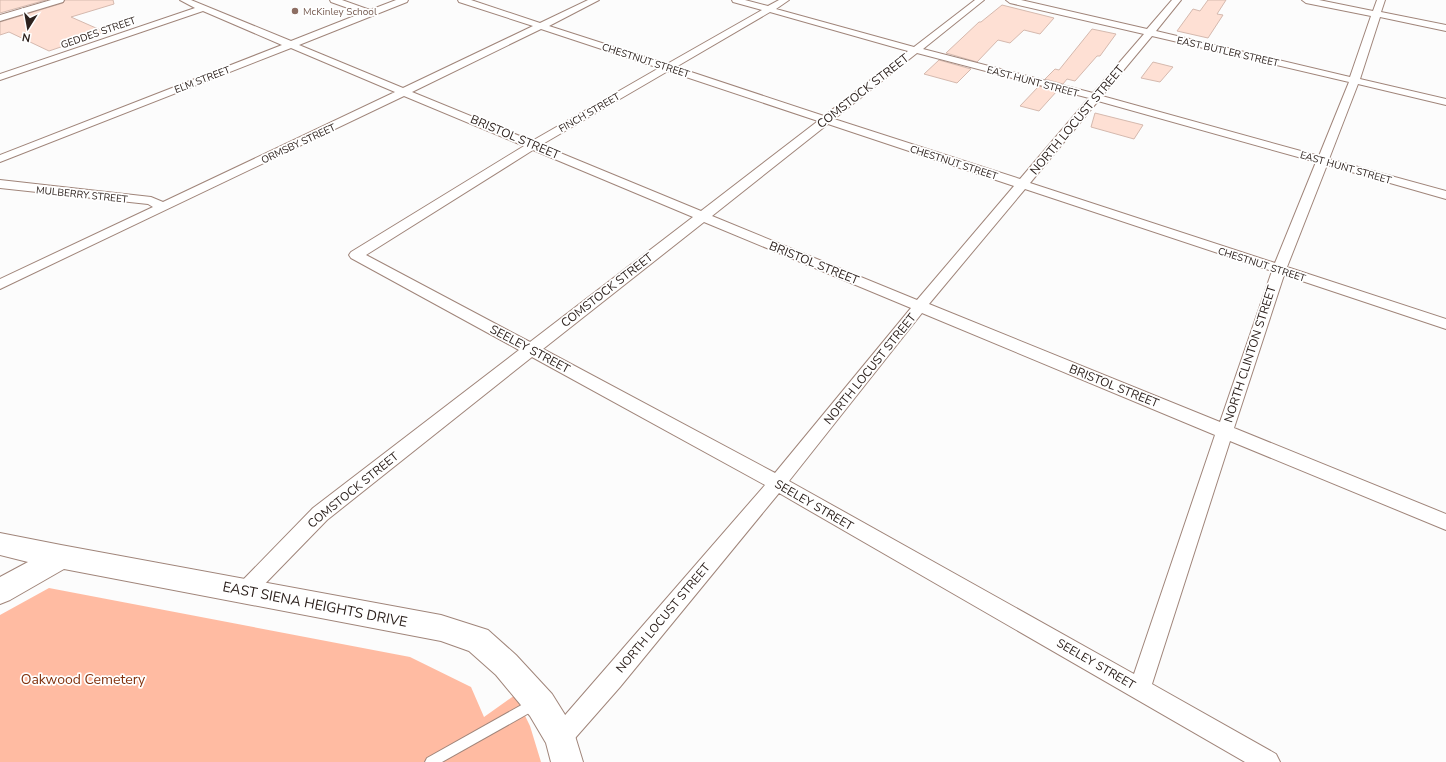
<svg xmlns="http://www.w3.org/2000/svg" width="1446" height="762" font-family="'Nunito Sans',sans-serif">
<rect width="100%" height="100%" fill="#fcfcfc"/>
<polygon fill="#ffbba2" points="49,588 410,657 471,687 484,717 515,695 530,726 541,762 0,762 0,615"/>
<g fill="#fee0d4" stroke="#d5b9ae">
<polygon points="0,0 46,0 0,13"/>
<polygon points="65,0 113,0 114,4 71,17 105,32 49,51 9,32 0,35 0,22 63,3"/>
<polygon points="1208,0 1226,0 1217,14 1223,15 1208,38 1177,31 1193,9 1200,11"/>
<polygon points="1002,5 1054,18 1040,34 1024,30 1010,43 998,40 977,62 946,53 979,22 981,22"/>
<polygon points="1092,29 1116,34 1100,56 1097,56 1075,81 1067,79 1063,84 1045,79 1055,69 1059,70"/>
<polygon points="939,60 971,69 957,83 924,74"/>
<polygon points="1153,62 1173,67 1160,82 1141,78"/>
<polygon points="1039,86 1057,91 1039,111 1020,106"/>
<polygon points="1095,113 1143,125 1134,139 1091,127"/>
</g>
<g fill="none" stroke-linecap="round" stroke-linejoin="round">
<g stroke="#a0857a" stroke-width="2">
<polygon id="lane" points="534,698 538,700 540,704 538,708 442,762 425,762 427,758"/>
</g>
<g stroke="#a0857a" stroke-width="2">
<g id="street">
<polygon points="51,0 64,0 63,2 0,21 0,15"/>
<path d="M180,0H191L291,41L362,13L331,2L330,0H342L370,10L396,0H408L407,2L299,45L403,88L533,26L459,2L458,0H471L540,23L588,0H599L549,26L667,64L762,10L733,2L732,0H745L768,6L779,0H789L776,9L914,47L975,0H984L923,49L1093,93L1144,34L1010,3L1006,0H1021L1147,29L1172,0H1181L1156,31L1350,77L1371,16L1306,3L1302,0H1319L1373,11L1377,0H1385L1381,12L1446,25V31L1380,17L1360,79L1446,99V105L1358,84L1329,159L1446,191V199L1327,165L1287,267L1446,319V329L1284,275L1234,428L1446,514V530L1230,441L1152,684L1276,754L1280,762H1245L779,493L620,687L569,745L561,748L553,745L550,737L553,729L765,485L532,357L327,520L252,597L245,600L238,597L235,591L238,585L313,508L519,350L351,258L349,255L351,252L524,146L404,96L0,289V279L153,207L148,204L0,188V180L151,197L163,202L395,92L291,48L0,162V155L282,45L203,11L0,80V74L195,8ZM770,12L897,48L908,51L824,116L676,67ZM541,29L659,68L532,141L412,92ZM1152,36L1349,82L1319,156L1102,96ZM917,53L1089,98L1020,179L834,119ZM668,71L818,121L701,211L541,145ZM1098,101L1316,162L1275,263L1030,183ZM828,124L1014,186L917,300L712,216ZM533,150L693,217L530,342L366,255ZM1025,189L1272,271L1220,422L929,304ZM704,222L911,308L775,473L543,349ZM922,313L1215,435L1134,674L789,481Z"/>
</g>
</g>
<g stroke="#a0857a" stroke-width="2">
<polygon id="secondary" points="0,533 61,545 441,615 488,630 516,655 552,694 572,726 583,762 551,762 546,743 530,716 496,675 469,651 441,641 64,569 10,600 0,604 0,577 28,562 0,555"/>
</g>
<use href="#lane" fill="#fff" fill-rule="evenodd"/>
<use href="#street" fill="#fff" fill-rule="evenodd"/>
<use href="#secondary" fill="#fff" fill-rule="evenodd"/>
</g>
<circle fill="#8d6e63" stroke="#fff" stroke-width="1.5" cx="295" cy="11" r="4"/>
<g text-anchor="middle" stroke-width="3.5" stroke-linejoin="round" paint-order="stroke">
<g font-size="10" fill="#785e54" stroke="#fff" text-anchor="start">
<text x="303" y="15">McKinley School</text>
</g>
<g font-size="10" fill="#2d221e" stroke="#fff">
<text transform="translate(98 32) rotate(-19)" y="4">GEDDES STREET</text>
<text transform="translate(1228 51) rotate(13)" y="4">EAST BUTLER STREET</text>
<text transform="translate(646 60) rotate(18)" y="4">CHESTNUT STREET</text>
<text transform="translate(202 79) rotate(-21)" y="4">ELM STREET</text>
<text transform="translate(1033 81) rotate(15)" y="4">EAST HUNT STREET</text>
<text transform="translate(589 112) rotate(-30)" y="4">FINCH STREET</text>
<text transform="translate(298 143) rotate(-25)" y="4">ORMSBY STREET</text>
<text transform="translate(954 162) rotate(18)" y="4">CHESTNUT STREET</text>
<text transform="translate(1346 167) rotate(16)" y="4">EAST HUNT STREET</text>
<text transform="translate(82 194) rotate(6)" y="4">MULBERRY STREET</text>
<text transform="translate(1262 264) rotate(18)" y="4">CHESTNUT STREET</text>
</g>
<g font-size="12" fill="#2d221e" stroke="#fff">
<text transform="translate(863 91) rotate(-38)" y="4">COMSTOCK STREET</text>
<text transform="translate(1077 120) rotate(-50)" y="4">NORTH LOCUST STREET</text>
<text transform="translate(515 137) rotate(23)" y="4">BRISTOL STREET</text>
<text transform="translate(814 263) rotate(22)" y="4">BRISTOL STREET</text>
<text transform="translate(607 290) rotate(-38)" y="4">COMSTOCK STREET</text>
<text transform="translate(530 349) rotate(28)" y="4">SEELEY STREET</text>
<text transform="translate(1250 354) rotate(-72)" y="4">NORTH CLINTON STREET</text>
<text transform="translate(870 369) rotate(-51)" y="4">NORTH LOCUST STREET</text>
<text transform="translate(1114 386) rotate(22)" y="4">BRISTOL STREET</text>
<text transform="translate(353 490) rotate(-39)" y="4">COMSTOCK STREET</text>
<text transform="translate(814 505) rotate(30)" y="4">SEELEY STREET</text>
<text transform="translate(663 618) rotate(-50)" y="4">NORTH LOCUST STREET</text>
<text transform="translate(1096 664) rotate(30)" y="4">SEELEY STREET</text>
</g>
<g font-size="14" fill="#2d221e" stroke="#fff">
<text transform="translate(315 604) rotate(11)" y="5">EAST SIENA HEIGHTS DRIVE</text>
</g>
<g font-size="14" fill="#82330f" stroke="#fff">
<text x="83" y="684">Oakwood Cemetery</text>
</g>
</g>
<g transform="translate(28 28) rotate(191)" stroke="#ffffff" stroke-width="3" paint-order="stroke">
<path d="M0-3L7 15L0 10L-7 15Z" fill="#2d221e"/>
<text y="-6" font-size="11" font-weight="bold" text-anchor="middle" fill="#2d221e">N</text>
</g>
</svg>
